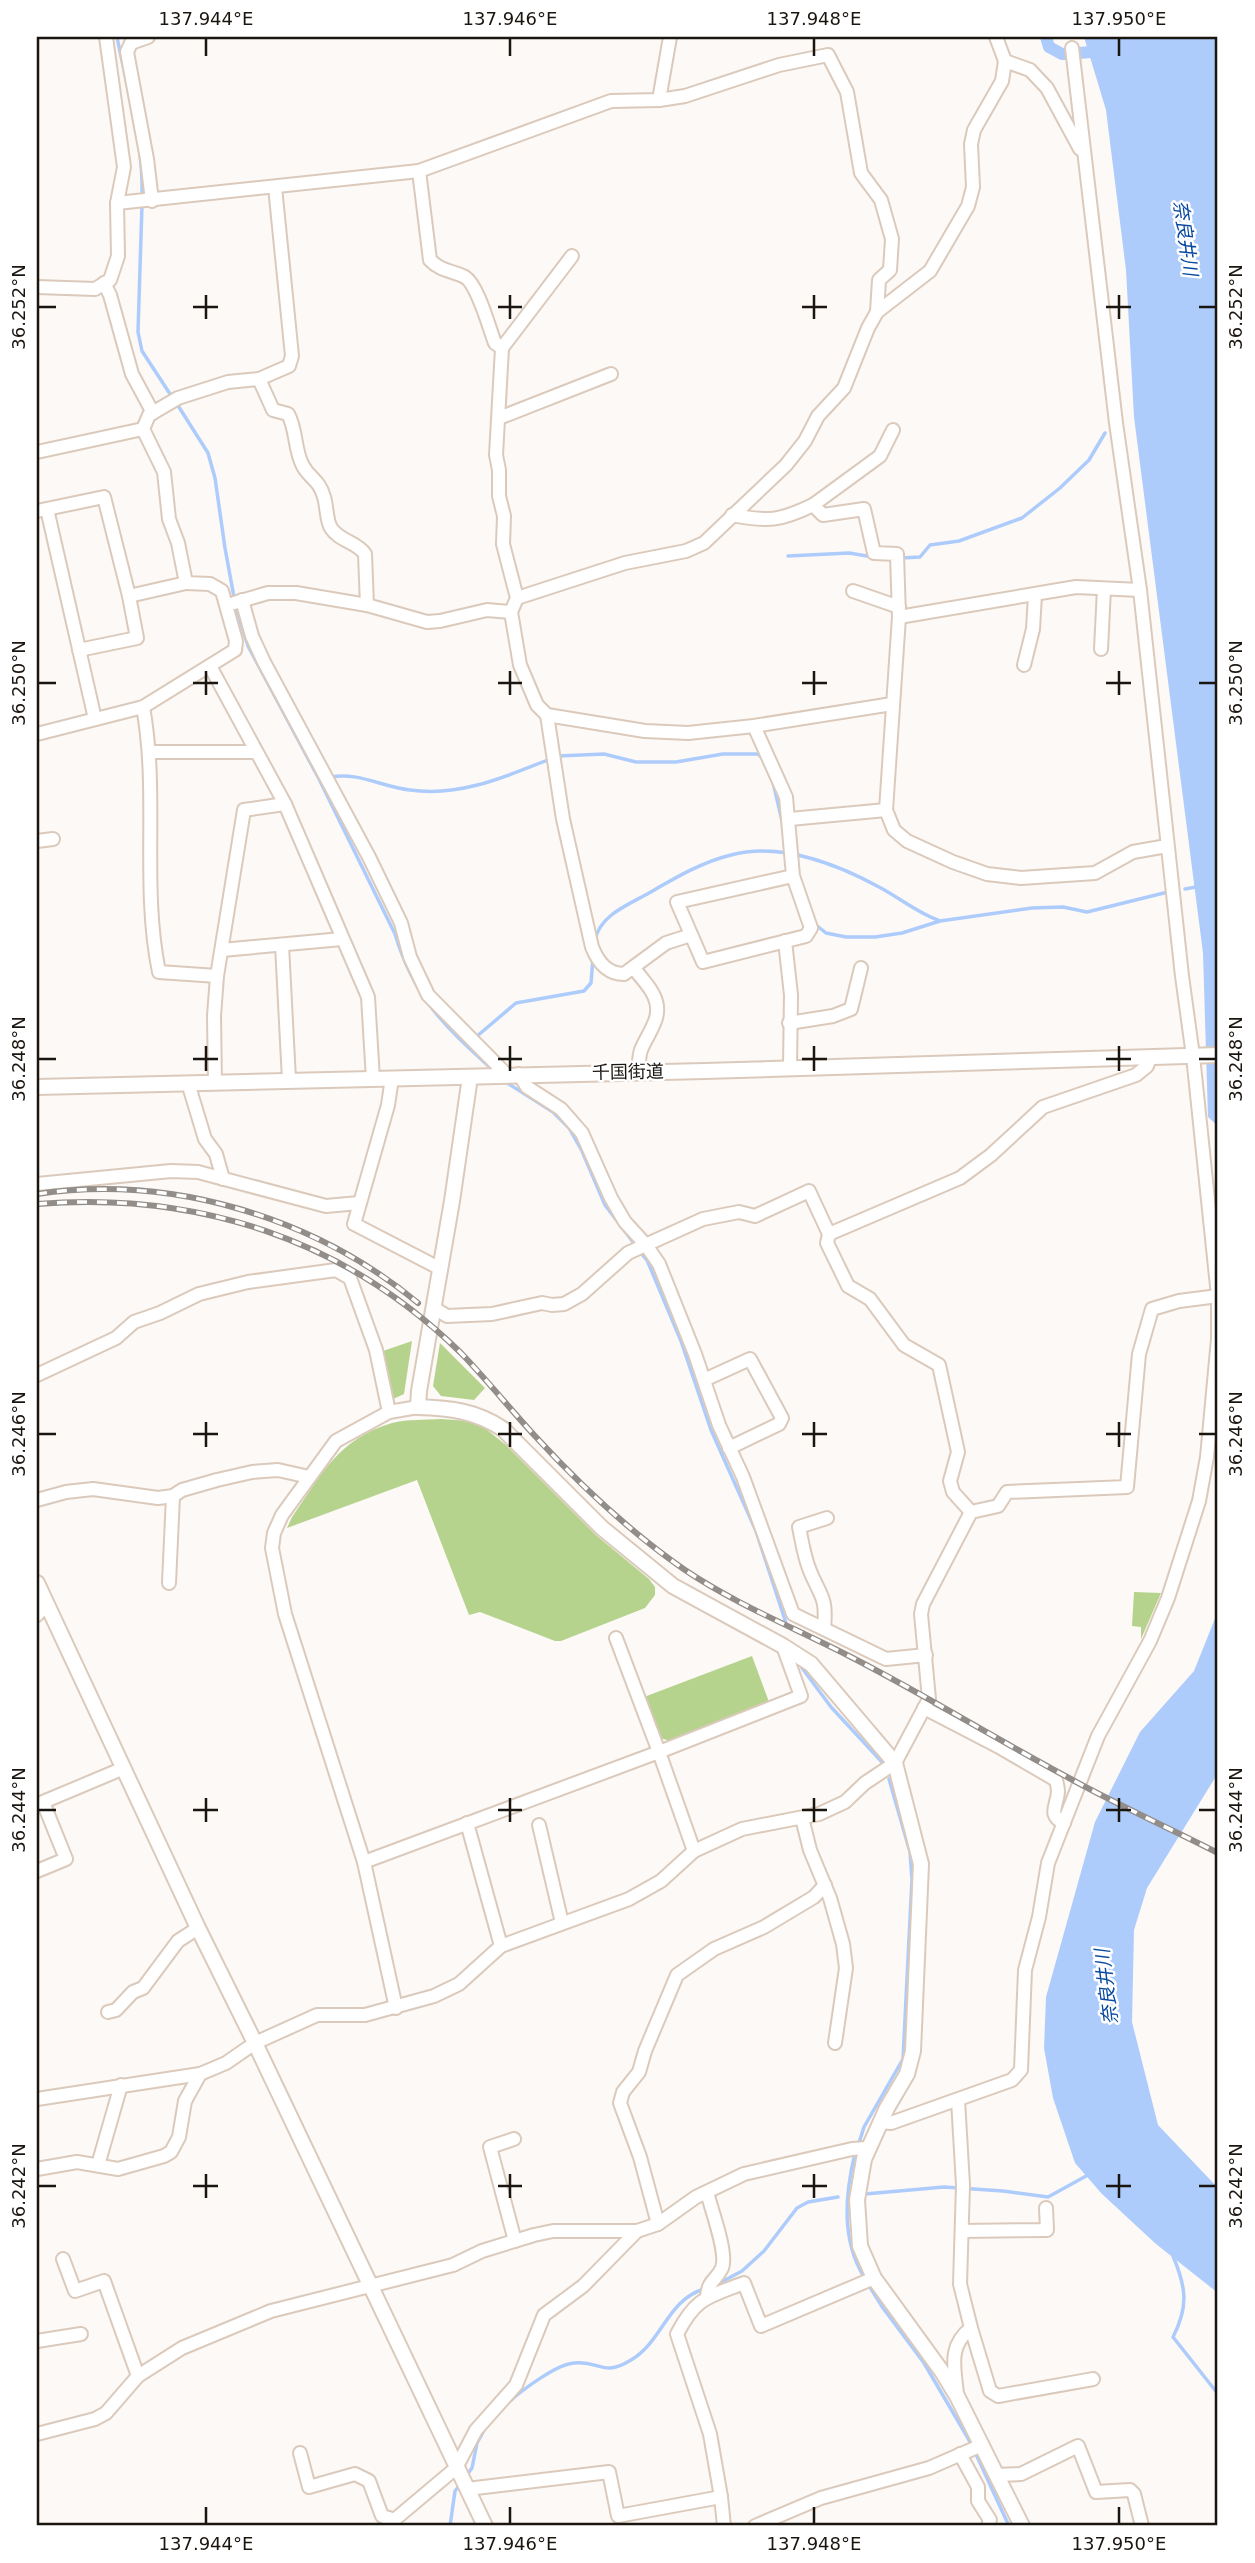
<svg xmlns="http://www.w3.org/2000/svg" width="1255" height="2563" font-family="'DejaVu Sans','Noto Sans JP',sans-serif">
<rect width="100%" height="100%" fill="#fdf9f6"/>
<g fill="#b5d38d">
<polygon points="412,1341 404,1394 391,1400 381,1355 383,1351"/>
<polygon points="440,1343 485,1388 474,1400 441,1396 433,1386"/>
<path d="M441,1419L469,1421L486,1429L506,1445L597,1536L649,1579L655,1587V1595L645,1608L561,1641H555L480,1612L469,1615L417,1480L287,1528L292,1517C322,1474 338,1439 392,1423C407,1419 426,1420 441,1419Z"/>
<polygon points="1134,1592 1161,1593 1141,1639 1141,1627 1132,1626"/>
<polygon points="752,1656 769,1702 670,1741 660,1738 644,1697"/>
</g>
<g fill="#adccfc">
<polygon points="1084,37 1218,37 1218,1126 1208,1117 1203,953 1134,417 1126,270 1106,110"/>
<polygon points="1218,1611 1218,1773 1147,1888 1134,1930 1132,2022 1158,2125 1218,2188 1218,2293 1156,2244 1102,2194 1075,2163 1053,2098 1044,2048 1046,1997 1095,1822 1140,1732 1194,1671"/>
</g>
<g fill="none" stroke-linecap="round" stroke-linejoin="round">
<g stroke="#adccfc" stroke-width="3.5">
<path d="M117,37C127,88 144,145 142,197"/>
<polyline points="142,205 138,332 142,351 172,397"/>
<path d="M177,404L208,453L215,478L225,548L236,608L248,646L319,779L395,934C415,1000 445,1026 494,1071"/>
<polyline points="788,556 849,553 873,557"/>
<polyline points="901,558 920,557 930,545 959,541 1022,518 1060,488 1089,460 1105,433"/>
<polyline points="558,756 604,754 636,762 676,762 723,754 758,754 763,759"/>
<path d="M331,777C359,772 382,787 410,790C460,797 505,777 550,759"/>
<polyline points="772,778 783,825"/>
<polyline points="1185,889 1196,887"/>
<polyline points="816,925 826,933 846,937 875,937 902,933 940,921 1032,908 1063,907 1087,912 1164,893"/>
<path d="M595,940C600,915 628,905 649,893C675,878 702,862 731,855C780,842 837,864 879,887C900,898 917,913 940,921"/>
<polyline points="476,1037 516,1003 584,991 591,983 593,958"/>
<polyline points="504,1081 553,1112 569,1128 582,1151 605,1205 636,1246"/>
<polyline points="640,1252 647,1260 681,1341 711,1430 756,1531 786,1623"/>
<polyline points="802,1668 831,1707 882,1762"/>
<polyline points="858,2146 864,2127 903,2059 912,1879 910,1852 889,1779"/>
<path d="M855,2153C845,2195 841,2239 864,2277"/>
<polyline points="865,2194 944,2187 1003,2191 1048,2197 1088,2175"/>
<path d="M1173,2256C1186,2287 1189,2306 1173,2337L1218,2394"/>
<polyline points="868,2284 883,2308 924,2363 972,2445"/>
<polyline points="714,2286 742,2271 764,2251 797,2208 808,2202 838,2197"/>
<path d="M509,2402C522,2390 557,2364 574,2363C600,2360 602,2378 631,2360C663,2341 667,2300 704,2289"/>
<polyline points="975,2452 1009,2526"/>
<polyline points="466,2476 472,2468 477,2443 487,2425"/>
<polyline points="450,2526 455,2491 460,2485"/>
</g>
<g stroke="#adccfc" stroke-width="12">
<polyline points="1046,37 1049,47 1062,54 1067,54"/>
<polyline points="1079,53 1102,51"/>
</g>
<g stroke="#dbcabb" stroke-width="16">
<g id="minor">
<polyline points="148,37 131,43 127,52 147,159 152,201"/>
<polyline points="1005,61 1030,70 1047,88 1080,149"/>
<polyline points="659,100 670,37"/>
<path d="M419,171L430,260C442,272 451,270 465,277C478,285 489,328 495,343L502,348L496,455L499,470V496L504,516L503,544L517,598L511,612L520,665L537,705L547,715L645,731L688,733L754,726L892,704"/>
<polyline points="117,203 419,171 611,101 659,100 685,96 779,65 828,55 847,92 861,173 881,200 892,239 890,270 879,280 877,312"/>
<polyline points="104,283 110,295 132,374 153,413"/>
<polyline points="37,287 95,289 110,280 118,256 117,203 124,167 106,37"/>
<polyline points="502,348 572,256"/>
<path d="M259,379L273,410L288,414C297,430 294,450 303,466C310,479 319,479 324,497C327,506 326,520 331,528C339,541 357,542 365,554L367,605"/>
<polyline points="499,418 611,374"/>
<polyline points="37,452 143,429"/>
<polyline points="813,505 880,456 893,430"/>
<polyline points="47,509 95,719"/>
<polyline points="37,511 104,497 129,596 186,583"/>
<path d="M732,515C768,522 780,521 813,505L823,515L864,509L874,553L897,554L899,617L886,810L894,830L907,841L953,862L987,874L1021,878L1095,873L1133,852L1167,846"/>
<polyline points="853,591 899,607"/>
<polyline points="517,598 625,563 686,551 704,543 786,465 805,441 818,416 844,388 868,328 877,312 930,271 968,206 973,187 971,144 974,130 1002,81 1005,61 996,37"/>
<polyline points="242,600 252,636 264,662 369,857 401,923 410,957 428,995 506,1074"/>
<polyline points="234,603 268,593 296,593 367,605 427,622 440,621 487,610 511,612"/>
<polyline points="899,617 1076,587 1140,590"/>
<polyline points="1101,649 1104,589"/>
<polyline points="79,650 137,638 129,596"/>
<polyline points="1024,665 1033,629 1035,595"/>
<polyline points="210,666 285,804 368,997 373,1079"/>
<path d="M143,707C159,794 141,885 159,972L217,976"/>
<path d="M547,715L563,819L592,947C598,962 607,974 624,974L666,943L691,935"/>
<polyline points="754,726 786,797 793,876 811,928 806,936 703,962 677,902 793,876"/>
<polyline points="37,734 143,707 235,650 236,641 222,591 210,584 186,583 178,543 169,519 164,472 143,429 149,415 178,398 228,382 259,379 289,366 292,356 275,187"/>
<polyline points="149,752 256,752"/>
<polyline points="790,819 886,810"/>
<polyline points="37,841 53,839"/>
<polyline points="785,941 791,995 790,1068"/>
<polyline points="282,945 289,1080"/>
<polyline points="222,950 342,939"/>
<path d="M634,968C640,977 650,986 654,996C664,1017 648,1032 641,1050C639,1056 639,1065 637,1072"/>
<polyline points="789,1023 833,1016 851,1009 861,968"/>
<polyline points="519,1074 527,1087 561,1109 582,1133 611,1198 625,1222 646,1245 659,1264 695,1354 719,1425 743,1477 793,1614 886,1659 926,1655"/>
<polyline points="392,1078 388,1105 354,1224 441,1269"/>
<polyline points="188,1083 205,1139 216,1154 223,1179"/>
<polyline points="215,1083 214,1016 217,976 244,810 285,804"/>
<polyline points="37,1184 171,1171 198,1172 326,1206 359,1203"/>
<polyline points="829,1234 960,1178 991,1155 1043,1107 1136,1075 1147,1066 1150,1058"/>
<polyline points="434,1308 447,1316 492,1314 542,1303 552,1305 564,1304 582,1294 628,1253 641,1247 703,1219 739,1212 755,1216 809,1191 829,1234 827,1243 848,1286 870,1299 904,1345 939,1365 958,1452 950,1481 953,1492 971,1512"/>
<polyline points="37,1375 116,1338 134,1322 160,1313 199,1294 248,1282 336,1270 350,1278 376,1350 389,1412"/>
<polyline points="704,1380 750,1359 782,1418 779,1424 729,1448"/>
<polyline points="37,1500 66,1492 93,1489 158,1498 173,1496 182,1490 217,1480 252,1472 278,1470 309,1477"/>
<polyline points="169,1583 173,1496"/>
<polyline points="37,1615 46,1605"/>
<path d="M824,1629C827,1596 821,1598 810,1571C804,1557 802,1541 799,1527L827,1518"/>
<polyline points="616,1638 659,1752 694,1851"/>
<path d="M924,1708L1001,1748L1056,1780C1057,1784 1058,1788 1058,1792C1057,1806 1047,1815 1064,1823"/>
<polyline points="802,1818 810,1850 830,1898 843,1944 846,1968 835,2043"/>
<polyline points="467,1823 501,1946"/>
<polyline points="539,1825 562,1923"/>
<polyline points="364,1862 659,1752 801,1696 783,1646"/>
<polyline points="37,1871 66,1859 43,1802 124,1768"/>
<polyline points="396,2008 364,1862 285,1614 272,1548 274,1533 282,1515 336,1441 389,1412 418,1407"/>
<polyline points="108,2012 116,2010 133,1992 143,1988 178,1941 198,1928"/>
<polyline points="37,2099 200,2074"/>
<polyline points="881,2122 891,2123 1012,2080 1021,2070 1025,1970 1039,1917 1048,1863 1098,1736 1150,1641 1168,1598 1199,1501 1207,1457 1218,1339 1218,1296 1193,1056 1182,976 1140,590 1116,423 1072,48"/>
<polyline points="514,2139 490,2147 515,2241"/>
<polyline points="98,2165 121,2085"/>
<polyline points="37,2169 77,2162 118,2169 164,2156 171,2152 179,2137 185,2101 200,2074 226,2063 255,2043 317,2015 365,2015 434,1996 459,1984 501,1946 629,1899 661,1881 694,1851 742,1829 819,1814 845,1802 865,1783 895,1763 929,1699 921,1614 923,1604 971,1512 998,1506 1007,1492 1127,1487 1139,1354 1152,1309 1179,1301 1218,1296"/>
<path d="M707,2192C711,2209 728,2253 722,2268C716,2281 708,2280 707,2297"/>
<polyline points="658,2224 640,2157 620,2103 623,2092 639,2072 645,2051 677,1975 714,1949 764,1927 814,1897 825,1885"/>
<polyline points="962,2231 1047,2230 1046,2208"/>
<polyline points="63,2259 75,2291 104,2281 138,2376"/>
<polyline points="971,2328 990,2391 998,2396 1093,2379"/>
<polyline points="37,2341 81,2334"/>
<path d="M957,2395C955,2368 947,2347 971,2328L960,2284L963,2185L958,2100"/>
<polyline points="37,2434 95,2419 106,2413 138,2376 182,2348 271,2311 453,2265 482,2251 534,2235 553,2231 637,2231 658,2224 696,2197 744,2174 852,2149 867,2148"/>
<polyline points="300,2453 309,2487 355,2474 369,2481 382,2516 395,2520"/>
<polyline points="960,2454 978,2487 978,2501 990,2520 988,2526"/>
<polyline points="997,2475 1021,2474 1078,2446 1096,2492 1130,2490 1134,2494 1142,2526"/>
<polyline points="467,2489 609,2472 618,2516 721,2497 724,2526"/>
<path d="M721,2497L710,2434L677,2334C696,2297 708,2297 744,2283L761,2326L874,2278"/>
<polyline points="387,2526 456,2468 476,2430 516,2385 544,2315 583,2286 637,2231"/>
<polyline points="755,2526 821,2498 929,2468 982,2445"/>
</g>
</g>
<g stroke="#dbcabb" stroke-width="18">
<g id="tertiary">
<path d="M470,1077L452,1201L419,1391L418,1407C450,1408 476,1411 503,1429L602,1528L673,1586L783,1646L811,1664L895,1763L921,1864L913,2051L907,2074L887,2108L864,2159L857,2200L860,2246L874,2278L943,2373L957,2396L1022,2526"/>
<polyline points="37,1087 705,1071 1218,1055"/>
<polyline points="37,1583 198,1928 255,2043 485,2526"/>
</g>
</g>
<use href="#minor" stroke="#fff" stroke-width="12"/>
<use href="#tertiary" stroke="#fff" stroke-width="14"/>
<g stroke="#928d89" stroke-width="6">
<g id="rail">
<path d="M37,1194C171,1174 314,1217 418,1303"/>
<path d="M37,1204C197,1191 345,1239 461,1353C487,1380 510,1409 535,1436C580,1485 630,1532 685,1570C737,1605 795,1628 851,1657C925,1695 996,1739 1069,1778C1118,1805 1169,1828 1218,1853"/>
</g>
</g>
<use href="#rail" stroke="#fff" stroke-width="3.5" stroke-dasharray="10" stroke-linecap="butt"/>
</g>
<path fill="none" stroke="#1b1510" stroke-width="2.5" d="M206,38V56M510,38V56M814,38V56M1119,38V56M206,295V319M510,295V319M814,295V319M1119,295V319M38,307H56M193,307H218M498,307H522M802,307H827M1106,307H1131M1199,307H1216M206,671V695M510,671V695M814,671V695M1119,671V695M38,683H56M193,683H218M498,683H522M802,683H827M1106,683H1131M1199,683H1216M206,1046V1071M510,1046V1071M814,1046V1071M1119,1046V1071M38,1059H56M193,1059H218M498,1059H522M802,1059H827M1106,1059H1131M1199,1059H1216M206,1422V1447M510,1422V1447M814,1422V1447M1119,1422V1447M38,1434H56M193,1434H218M498,1434H522M802,1434H827M1106,1434H1131M1199,1434H1216M206,1798V1822M510,1798V1822M814,1798V1822M1119,1798V1822M38,1810H56M193,1810H218M498,1810H522M802,1810H827M1106,1810H1131M1199,1810H1216M206,2174V2198M510,2174V2198M814,2174V2198M1119,2174V2198M38,2186H56M193,2186H218M498,2186H522M802,2186H827M1106,2186H1131M1199,2186H1216M206,2507V2524M510,2507V2524M814,2507V2524M1119,2507V2524"/>
<g text-anchor="middle" stroke-width="5" stroke-linejoin="round" paint-order="stroke">
<g font-size="18" fill="#1b1510" stroke="#fff">
<text transform="translate(628 1072) rotate(-1)" y="6">千国街道</text>
</g>
<g font-size="19" font-style="italic" fill="#0849a1" stroke="#fff">
<text transform="translate(1186 238) rotate(82)" y="7">奈良井川</text>
<text transform="translate(1106 1987) rotate(-97)" y="7">奈良井川</text>
</g>
</g>
<rect width="1255" height="2563" fill="none" stroke="#ffffff" stroke-width="77"/>
<rect x="38" y="38" width="1178" height="2486" fill="none" stroke="#1b1510" stroke-width="2.5"/>
<g font-size="18" text-anchor="middle" fill="#1b1510">
<text x="206" y="25">137.944°E</text>
<text x="510" y="25">137.946°E</text>
<text x="814" y="25">137.948°E</text>
<text x="1119" y="25">137.950°E</text>
<text transform="translate(19 307) rotate(-90)" y="6">36.252°N</text>
<text transform="translate(1236 307) rotate(-90)" y="6">36.252°N</text>
<text transform="translate(19 683) rotate(-90)" y="6">36.250°N</text>
<text transform="translate(1236 683) rotate(-90)" y="6">36.250°N</text>
<text transform="translate(19 1059) rotate(-90)" y="6">36.248°N</text>
<text transform="translate(1236 1059) rotate(-90)" y="6">36.248°N</text>
<text transform="translate(19 1434) rotate(-90)" y="6">36.246°N</text>
<text transform="translate(1236 1434) rotate(-90)" y="6">36.246°N</text>
<text transform="translate(19 1810) rotate(-90)" y="6">36.244°N</text>
<text transform="translate(1236 1810) rotate(-90)" y="6">36.244°N</text>
<text transform="translate(19 2186) rotate(-90)" y="6">36.242°N</text>
<text transform="translate(1236 2186) rotate(-90)" y="6">36.242°N</text>
<text x="206" y="2550">137.944°E</text>
<text x="510" y="2550">137.946°E</text>
<text x="814" y="2550">137.948°E</text>
<text x="1119" y="2550">137.950°E</text>
</g>
</svg>
